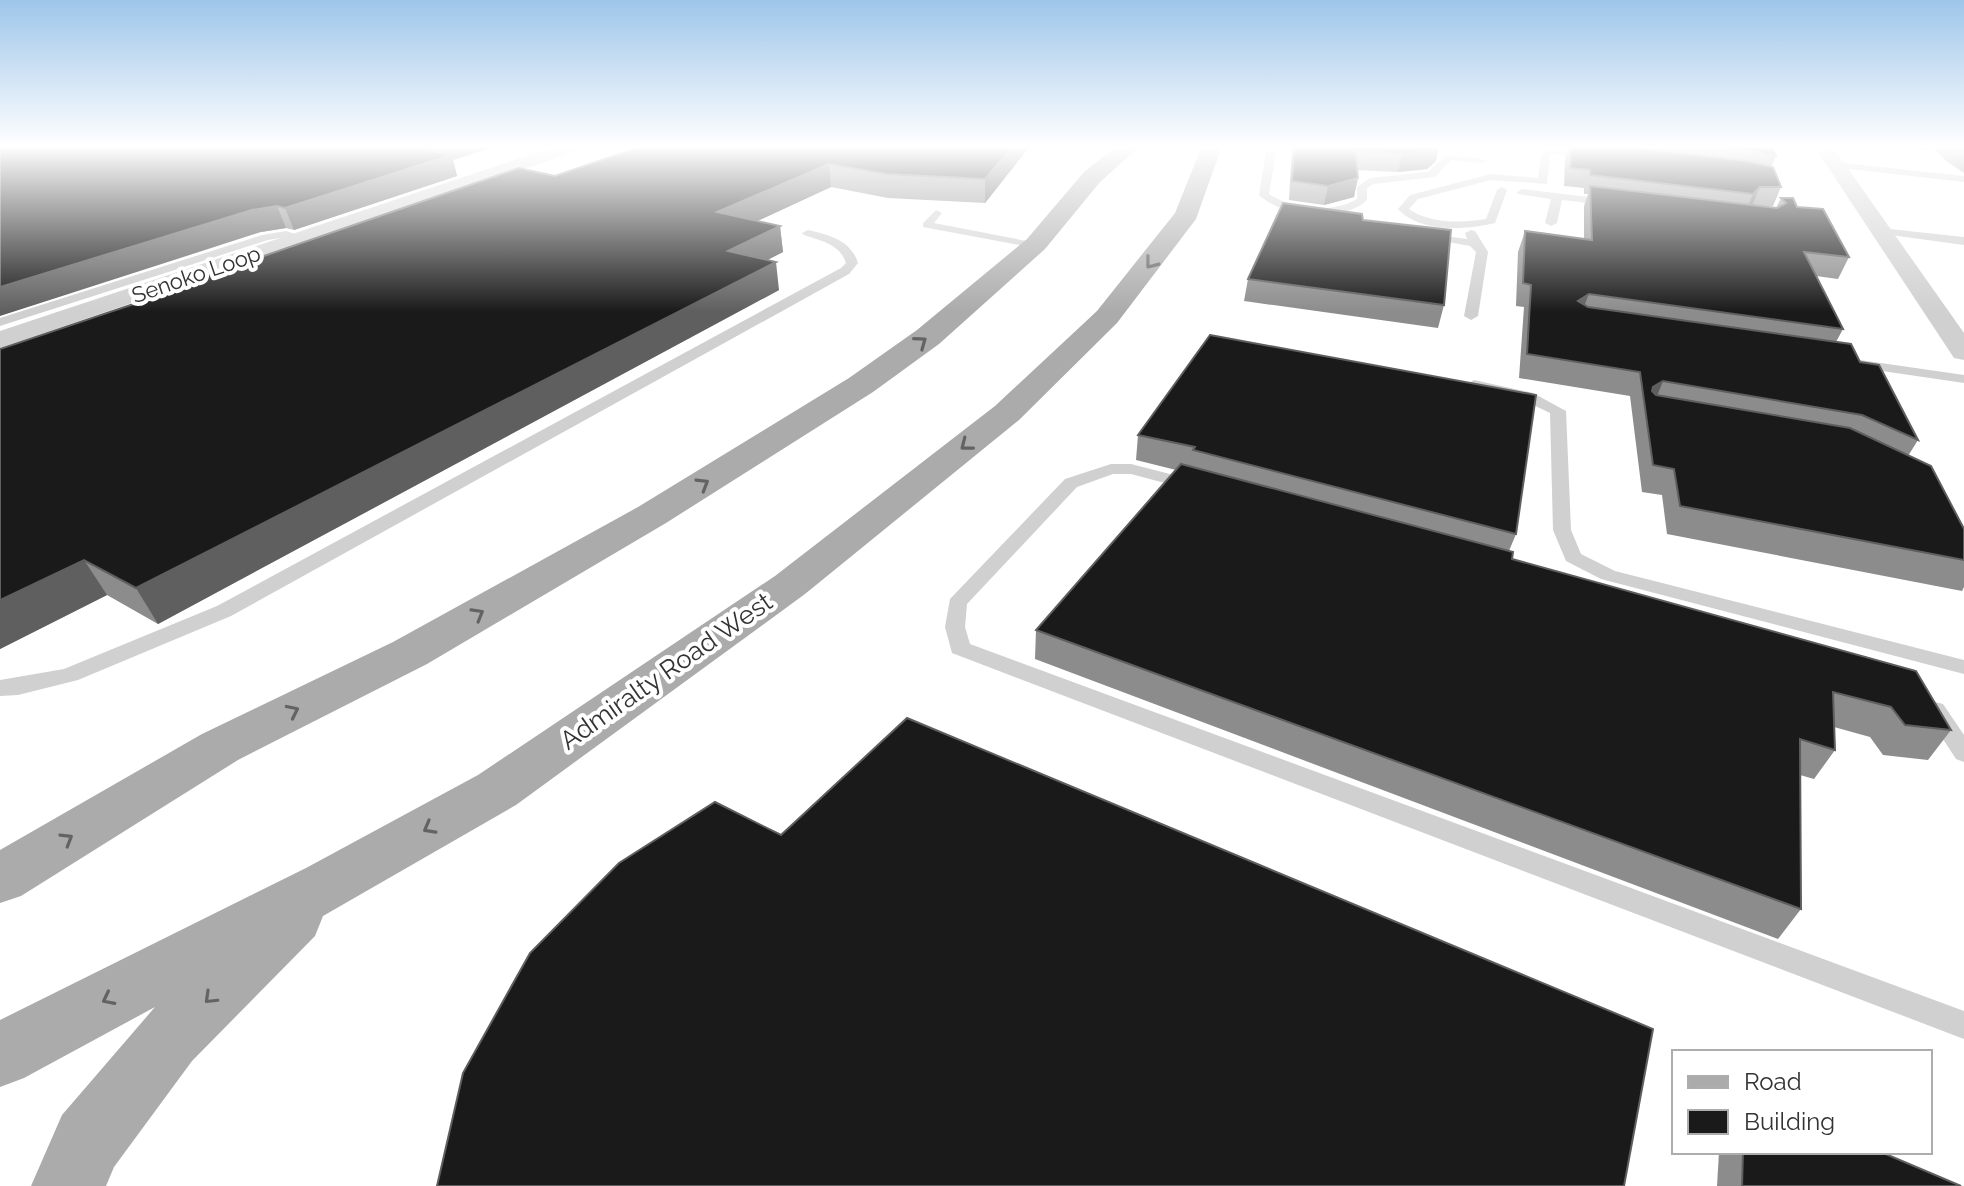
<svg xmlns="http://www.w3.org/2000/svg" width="1964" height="1186" font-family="Raleway,sans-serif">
<rect width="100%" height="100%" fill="#fff"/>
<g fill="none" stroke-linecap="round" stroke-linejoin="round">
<g fill="#d0d0d0" fill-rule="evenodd">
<path d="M1267,146H1277L1269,194C1294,210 1331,214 1357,199V187L1370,178L1428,172L1446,155L1488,160L1483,163L1451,160L1435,177L1373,184L1367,188V200C1341,224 1284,218 1259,195Z"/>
<polygon points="1916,146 1926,146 1929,150 1921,152"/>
<path d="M1542,149L1598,155L1593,158L1550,154L1547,184L1491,180L1418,199L1409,209C1430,224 1462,223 1486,219L1497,190L1502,187L1507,190L1495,223C1466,230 1420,233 1398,209L1410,195L1491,174L1538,178Z"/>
<polygon points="1834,162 1964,176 1964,182 1831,167"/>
<polygon points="1522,189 1613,200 1618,203 1613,206 1562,200 1557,223 1551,226 1545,223 1551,199 1518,194 1517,192"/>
<polygon points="936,210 942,213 934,223 1042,244 1036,248 923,227 923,223"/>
<polygon points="1880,228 1964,237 1964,245 1876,233 1874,231"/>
<path d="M808,230C829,235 851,240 858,263L849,274L231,616L78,680L18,695L0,696V680L64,669L217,606L841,268L846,263C840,244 821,241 804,235L802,233Z"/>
<polygon points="1471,230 1475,231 1488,252 1478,316 1471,320 1464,316 1476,252 1470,246 1416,236 1422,233 1467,239 1465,233"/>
<polygon points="286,231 307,238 301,241 286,237 268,240 0,326 0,318 262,235"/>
<polygon points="1853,359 1964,375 1964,383 1848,366 1846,363"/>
<polygon points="1474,380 1533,393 1566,411 1571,530 1581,554 1615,571 1964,660 1964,674 1601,579 1566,561 1553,530 1550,413 1523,400 1469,388 1466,385"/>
<polygon points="1111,464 1131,464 1197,481 1200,485 1191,490 1131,474 1113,474 1077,487 967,604 965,627 970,644 1964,1011 1964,1039 952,653 945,627 950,599 1065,479"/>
<polygon points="1935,702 1943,704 1964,735 1964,762 1956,759 1924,710 1927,704"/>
</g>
<g fill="#d0d0d0" fill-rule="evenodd">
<polygon points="557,146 583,146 580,150 0,348 0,331"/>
<polygon points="1814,146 1832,146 1964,333 1964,360 1954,358"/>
</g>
<g fill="#ababab" fill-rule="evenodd">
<polygon points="1117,146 1140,146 1100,182 1045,249 939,344 873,392 666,523 427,664 238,760 21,896 0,903 0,850 202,734 393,642 638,507 849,378 917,330 1027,239 1084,172"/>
<polygon points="1202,146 1222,146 1196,219 1117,323 1019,420 805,594 516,805 323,916 315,936 192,1061 114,1167 106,1186 31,1186 62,1115 155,1007 24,1078 0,1087 0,1020 306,868 478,775 775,576 995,406 1097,311 1175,213"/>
</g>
</g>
<g fill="#8c8c8c">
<polygon points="0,146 497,146 453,160 457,176 294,230 286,228 261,232"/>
<polygon points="1030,146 985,203 888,198 831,187 757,221 780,226 783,252 767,260 779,290 158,624 107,595 0,649 0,349 555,176"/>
<polygon points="1292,146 1439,146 1436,161 1427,169 1398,172 1357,170 1354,197 1324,205 1289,200"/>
<polygon points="1569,146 1772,146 1776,156 1771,167 1781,187 1773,206 1761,206 1776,208 1781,198 1797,207 1849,257 1838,279 1816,276 1843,329 1836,342 1860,362 1918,440 1908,456 1964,529 1964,587 1962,591 1667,534 1662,495 1642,492 1630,396 1519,378 1524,307 1516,306 1518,252 1525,231 1584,239 1584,206 1588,194 1584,194 1584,188 1564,186 1565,158"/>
<polygon points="1931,146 1964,146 1964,173 1945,160"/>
<polygon points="1363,220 1444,305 1438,328 1244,301 1248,279"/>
<polygon points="1210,335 1516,534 1509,551 1512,559 1951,730 1928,760 1883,755 1870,737 1834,727 1835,750 1814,779 1800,775 1801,909 1778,939 1035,659 1036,630 1176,470 1136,460 1138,435"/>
<polygon points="1719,1152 1881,1152 1961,1186 1717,1186"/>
</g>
<g fill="#5f5f5f">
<polygon points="427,146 497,146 453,160 457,176 294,230 285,208 419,148"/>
<polygon points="1013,146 1030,146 985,203 985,179"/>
<polygon points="1437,146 1439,146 1436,161 1427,169 1398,172 1402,154"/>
<polygon points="829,164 831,187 721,238 717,212"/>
<polygon points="1358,178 1354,197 1324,205 1328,186"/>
<polygon points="1760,187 1752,206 1745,213 1753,194"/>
<polygon points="277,206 286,228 261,232 0,316 0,287 252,210"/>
<polygon points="780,226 783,252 732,278 728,251"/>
<polygon points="776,262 779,290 158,624 136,588"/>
<polygon points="1589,294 1580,316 1578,301"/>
<polygon points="1663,381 1653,406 1646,410 1653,387"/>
<polygon points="84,560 107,595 0,649 0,600"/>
</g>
<g fill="#1a1a1a" stroke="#5f5f5f" stroke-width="2">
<polygon points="0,146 427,146 419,148 451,155 285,208 277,206 252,210 0,287"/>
<polygon points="642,146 1013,146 985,179 887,174 829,164 717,212 780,226 728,251 776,262 136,588 84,560 0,600 0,349 172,291 171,288 519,168 555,176"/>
<polygon points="1294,146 1437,146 1431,151 1402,154 1356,151 1358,178 1328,186 1292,181"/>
<polygon points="1571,146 1621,146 1746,161 1773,167 1781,187 1760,187 1753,194 1590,175 1590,170 1570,168"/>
<polygon points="1722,146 1772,146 1776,156 1747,149"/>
<polygon points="1590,186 1777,208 1786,203 1781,198 1793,198 1797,207 1823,209 1849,257 1804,252 1843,329 1589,294 1578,301 1588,307 1851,344 1860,362 1879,365 1918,440 1862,415 1663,381 1653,387 1652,391 1656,395 1850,428 1931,466 1964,529 1964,560 1680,506 1674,469 1653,465 1640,372 1527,354 1531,285 1523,283 1525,231 1592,240"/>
<polygon points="1283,203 1362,214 1363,220 1451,230 1444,305 1248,279"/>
<polygon points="1210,335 1536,395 1516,534 1193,450 1195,447 1138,435"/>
<polygon points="1181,464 1513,552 1512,559 1916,671 1951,730 1905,725 1891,707 1833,692 1835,750 1800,739 1801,909 1036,630"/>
<polygon points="907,718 1653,1029 1624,1186 437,1186 463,1073 530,953 619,863 715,802 781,835"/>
<polygon points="1743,1152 1881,1152 1961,1186 1742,1186"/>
</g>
<defs><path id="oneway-chevron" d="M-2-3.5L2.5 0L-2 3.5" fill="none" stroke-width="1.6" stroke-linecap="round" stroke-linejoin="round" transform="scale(2)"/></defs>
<g stroke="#636363">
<use href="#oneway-chevron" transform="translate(1151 263) rotate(128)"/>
<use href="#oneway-chevron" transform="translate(921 342) rotate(-36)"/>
<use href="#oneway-chevron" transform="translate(966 445) rotate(142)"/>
<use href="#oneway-chevron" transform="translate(703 484) rotate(-31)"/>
<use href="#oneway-chevron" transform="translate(478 614) rotate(-30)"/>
<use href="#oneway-chevron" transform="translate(293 711) rotate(-26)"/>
<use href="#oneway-chevron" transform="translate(429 828) rotate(151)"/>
<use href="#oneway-chevron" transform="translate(67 839) rotate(-31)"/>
<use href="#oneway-chevron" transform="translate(210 998) rotate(136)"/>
<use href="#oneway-chevron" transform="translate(108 999) rotate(153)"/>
</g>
<linearGradient id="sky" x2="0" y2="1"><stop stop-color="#9ec6ea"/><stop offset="0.47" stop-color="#fff"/><stop offset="1" stop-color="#fff" stop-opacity="0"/></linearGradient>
<rect width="1964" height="312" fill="url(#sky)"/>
<g text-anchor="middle" stroke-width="8" stroke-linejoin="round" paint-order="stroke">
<g font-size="22" fill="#333" stroke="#fff">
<text transform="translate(196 274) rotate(-19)" y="8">Senoko Loop</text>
</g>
<g font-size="26" fill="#333" stroke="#fff">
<text transform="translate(666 671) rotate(-35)" y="9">Admiralty Road West</text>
</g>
</g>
<rect x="1672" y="1050" width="260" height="104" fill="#ffffff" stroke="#adadad" stroke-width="2"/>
<rect x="1688" y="1076" width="40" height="12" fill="#ababab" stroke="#adadad" stroke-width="2"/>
<text x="1744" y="1090" font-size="24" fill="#333333">Road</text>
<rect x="1688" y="1110" width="40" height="24" fill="#1a1a1a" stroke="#adadad" stroke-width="2"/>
<text x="1744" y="1130" font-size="24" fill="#333333">Building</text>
</svg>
